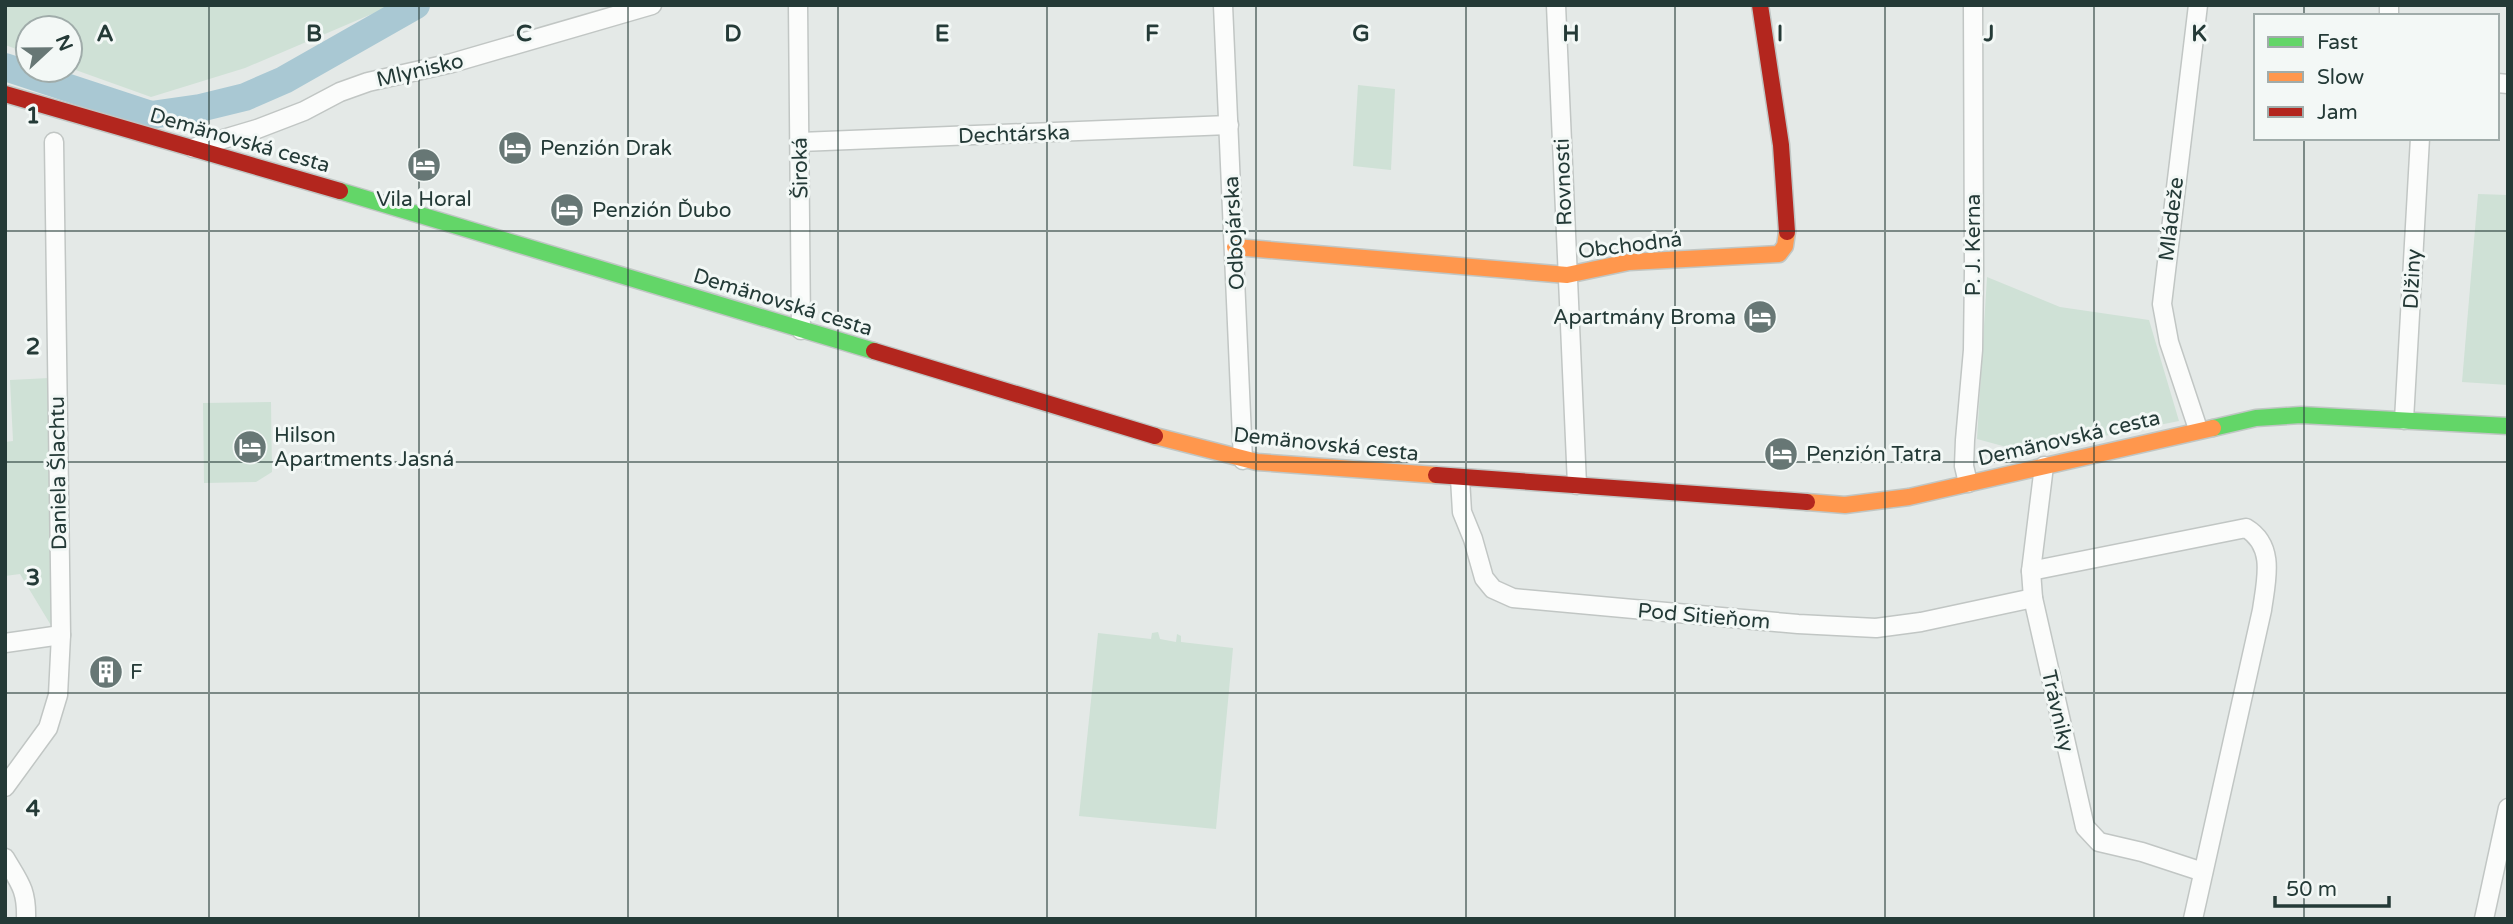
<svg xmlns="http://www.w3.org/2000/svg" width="2513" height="924" font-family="'Varela Round',sans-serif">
<rect width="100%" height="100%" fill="#e4e9e7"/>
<g fill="#cfe1d6">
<polygon points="5,5 393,5 245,68 151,97 70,68 70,28 28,28 28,53 5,45"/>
<polygon points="1358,85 1395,89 1391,170 1353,166"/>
<polygon points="2478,194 2508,195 2508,385 2462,382"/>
<polygon points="1987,277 2060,307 2149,320 2179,421 2025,452 1977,439"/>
<polygon points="49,378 52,627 20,574 5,576 5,442 13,441 10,380"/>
<polygon points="271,402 272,472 256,482 204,483 203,403"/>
<polygon points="1158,632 1160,639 1176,642 1177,634 1181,636 1181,642 1233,648 1216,829 1079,816 1098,633 1151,639 1152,633"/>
</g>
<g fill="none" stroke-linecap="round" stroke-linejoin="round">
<polyline stroke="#a9c8d3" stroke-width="28" points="5,67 151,115 200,108 245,97 284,80 416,5"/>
<g stroke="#c1c6c4" stroke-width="21">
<g id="street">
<polyline points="798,5 801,330"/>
<polyline points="1223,5 1243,460"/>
<polyline points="1556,5 1577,485"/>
<polyline points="2198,5 2162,304 2169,342 2198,429"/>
<polyline points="2389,16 2389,5"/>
<polyline points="2497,83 2508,84"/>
<polyline points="800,142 1229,125"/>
<polyline points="193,148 257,129 304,111 340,92 368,82 452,63 652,5"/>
<polyline points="2404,420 2420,138"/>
<polyline points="2044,466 2031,571 2033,598 2085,827 2099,842 2142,852 2203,872"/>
<polyline points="1460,478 1462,512 1473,539 1484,578 1493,589 1513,598 1798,624 1876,628 1921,622 2033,598"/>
<polyline points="1968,483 1964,466 1965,440 1973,350 1974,270 1973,5"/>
<path d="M2031,571L2246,528C2276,546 2266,581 2262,610L2193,919"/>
<polyline points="5,643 61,635"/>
<polyline points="5,787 48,728 58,695 61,635 54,142"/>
<path d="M5,858C19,882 27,889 26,919"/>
<polyline points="2484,919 2508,808"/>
</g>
</g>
<g stroke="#c0c6c4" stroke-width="19">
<g id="fast">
<polyline points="340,191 874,351"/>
<polyline points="2213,428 2256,418 2301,415 2508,426"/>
</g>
</g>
<g stroke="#c0c6c4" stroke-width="19">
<g id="slow">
<polyline points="1235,247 1567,275 1629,262 1779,254 1785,246 1787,232"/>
<polyline points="1155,436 1257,462 1436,475"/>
<polyline points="1807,502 1845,505 1909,497 2213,428"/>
</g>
</g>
<g stroke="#c0c6c4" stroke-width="19">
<g id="jam">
<polyline points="1760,5 1781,145 1787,232"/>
<polyline points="5,94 340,191"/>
<polyline points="874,351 1155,436"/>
<polyline points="1436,475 1807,502"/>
</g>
</g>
<use href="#street" stroke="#fbfcfb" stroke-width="18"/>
<use href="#fast" stroke="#63d668" stroke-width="16"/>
<use href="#slow" stroke="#ff974d" stroke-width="16"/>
<use href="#jam" stroke="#b3261e" stroke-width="16"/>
</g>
<path fill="none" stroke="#243a37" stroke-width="2" stroke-opacity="0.55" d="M209,5V919M419,5V919M628,5V919M838,5V919M1047,5V919M1256,5V919M1466,5V919M1675,5V919M1885,5V919M2094,5V919M2304,5V16M2304,138V919M5,231H2508M5,462H2508M5,693H2508"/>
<defs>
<g id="hotel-disc" transform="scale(1.75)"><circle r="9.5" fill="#677775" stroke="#f3f8f6"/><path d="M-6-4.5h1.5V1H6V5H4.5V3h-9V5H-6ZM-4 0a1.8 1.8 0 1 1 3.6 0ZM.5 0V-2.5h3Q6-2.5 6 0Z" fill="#fff"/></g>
<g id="building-disc" transform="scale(1.75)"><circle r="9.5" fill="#677775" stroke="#f3f8f6"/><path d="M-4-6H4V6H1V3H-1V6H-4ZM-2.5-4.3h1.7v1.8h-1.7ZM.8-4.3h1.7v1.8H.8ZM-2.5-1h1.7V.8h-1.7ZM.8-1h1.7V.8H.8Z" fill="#fff"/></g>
</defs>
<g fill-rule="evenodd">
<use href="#hotel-disc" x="515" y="148"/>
<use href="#hotel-disc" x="424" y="165"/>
<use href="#hotel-disc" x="567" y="210"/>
<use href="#hotel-disc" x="1760" y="317"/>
<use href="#hotel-disc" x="250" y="447"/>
<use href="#hotel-disc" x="1781" y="454"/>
<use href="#building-disc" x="106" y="672"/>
</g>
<g text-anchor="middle" stroke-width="6" stroke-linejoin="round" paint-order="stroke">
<g font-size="21" fill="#243a37" stroke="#f3f8f6">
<text transform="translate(420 70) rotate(-13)" y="7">Mlynisko</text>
<text transform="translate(1014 134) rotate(-2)" y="7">Dechtárska</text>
<text transform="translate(240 140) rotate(16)" y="7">Demänovská cesta</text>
<text transform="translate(800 168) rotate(-91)" y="7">Široká</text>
<text transform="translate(1563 182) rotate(-92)" y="7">Rovnosti</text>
<text transform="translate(2171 219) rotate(-83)" y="7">Mládeže</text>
<text transform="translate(1234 233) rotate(-93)" y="7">Odbojárska</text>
<text transform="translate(1630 245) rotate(-7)" y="7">Obchodná</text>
<text transform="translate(1973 245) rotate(-90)" y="7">P. J. Kerna</text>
<text transform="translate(2412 279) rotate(-87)" y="7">Dlžiny</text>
<text transform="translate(783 302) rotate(17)" y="7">Demänovská cesta</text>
<text transform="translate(2069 438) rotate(-13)" y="7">Demänovská cesta</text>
<text transform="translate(1326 444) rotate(6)" y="7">Demänovská cesta</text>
<text transform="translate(58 473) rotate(-91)" y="7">Daniela Šlachtu</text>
<text transform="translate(1704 616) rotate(5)" y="7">Pod Sitieňom</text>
<text transform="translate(2058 711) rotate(77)" y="7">Trávniky</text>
</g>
<g font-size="21" fill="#243a37" stroke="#f3f8f6" text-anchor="start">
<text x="540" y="155">Penzión Drak</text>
<text x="424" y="206" text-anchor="middle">Vila Horal</text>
<text x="592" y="217">Penzión Ďubo</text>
<text x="1736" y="324" text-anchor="end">Apartmány Broma</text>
<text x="274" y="442">Hilson<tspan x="274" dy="24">Apartments Jasná</tspan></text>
<text x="1806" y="461">Penzión Tatra</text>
<text x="130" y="679">F</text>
</g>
</g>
<g font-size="23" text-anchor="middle" font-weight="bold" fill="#243a37" stroke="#f3f8f6" stroke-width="6" stroke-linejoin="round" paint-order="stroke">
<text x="105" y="41">A</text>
<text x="314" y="41">B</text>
<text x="524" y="41">C</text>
<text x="733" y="41">D</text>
<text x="942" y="41">E</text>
<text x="1152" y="41">F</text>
<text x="1361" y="41">G</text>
<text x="1571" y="41">H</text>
<text x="1780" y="41">I</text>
<text x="1989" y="41">J</text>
<text x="2199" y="41">K</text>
<text x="33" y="123">1</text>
<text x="33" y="354">2</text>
<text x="33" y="585">3</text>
<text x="33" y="816">4</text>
</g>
<rect width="2513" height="924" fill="none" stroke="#243a37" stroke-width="14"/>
<rect x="2254" y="14" width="245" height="126" fill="#f3f8f6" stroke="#a0acaa" stroke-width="2"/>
<rect x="2268" y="37" width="35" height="10" fill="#63d668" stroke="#a0acaa" stroke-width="2"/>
<text x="2317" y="49" font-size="21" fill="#243a37">Fast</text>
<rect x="2268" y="72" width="35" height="10" fill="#ff974d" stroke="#a0acaa" stroke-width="2"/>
<text x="2317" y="84" font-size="21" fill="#243a37">Slow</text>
<rect x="2268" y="107" width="35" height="10" fill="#b3261e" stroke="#a0acaa" stroke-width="2"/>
<text x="2317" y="119" font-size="21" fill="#243a37">Jam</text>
<g transform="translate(49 49) rotate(68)"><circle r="33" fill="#f3f8f6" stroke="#a0acaa" stroke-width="2"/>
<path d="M0-5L12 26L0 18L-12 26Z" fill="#677775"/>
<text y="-10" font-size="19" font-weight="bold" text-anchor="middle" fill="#243a37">N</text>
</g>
<path d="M2275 896v10h114v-10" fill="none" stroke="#243a37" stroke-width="3.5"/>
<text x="2286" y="896" font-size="21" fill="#243a37" stroke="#f3f8f6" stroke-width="5" paint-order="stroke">50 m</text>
</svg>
